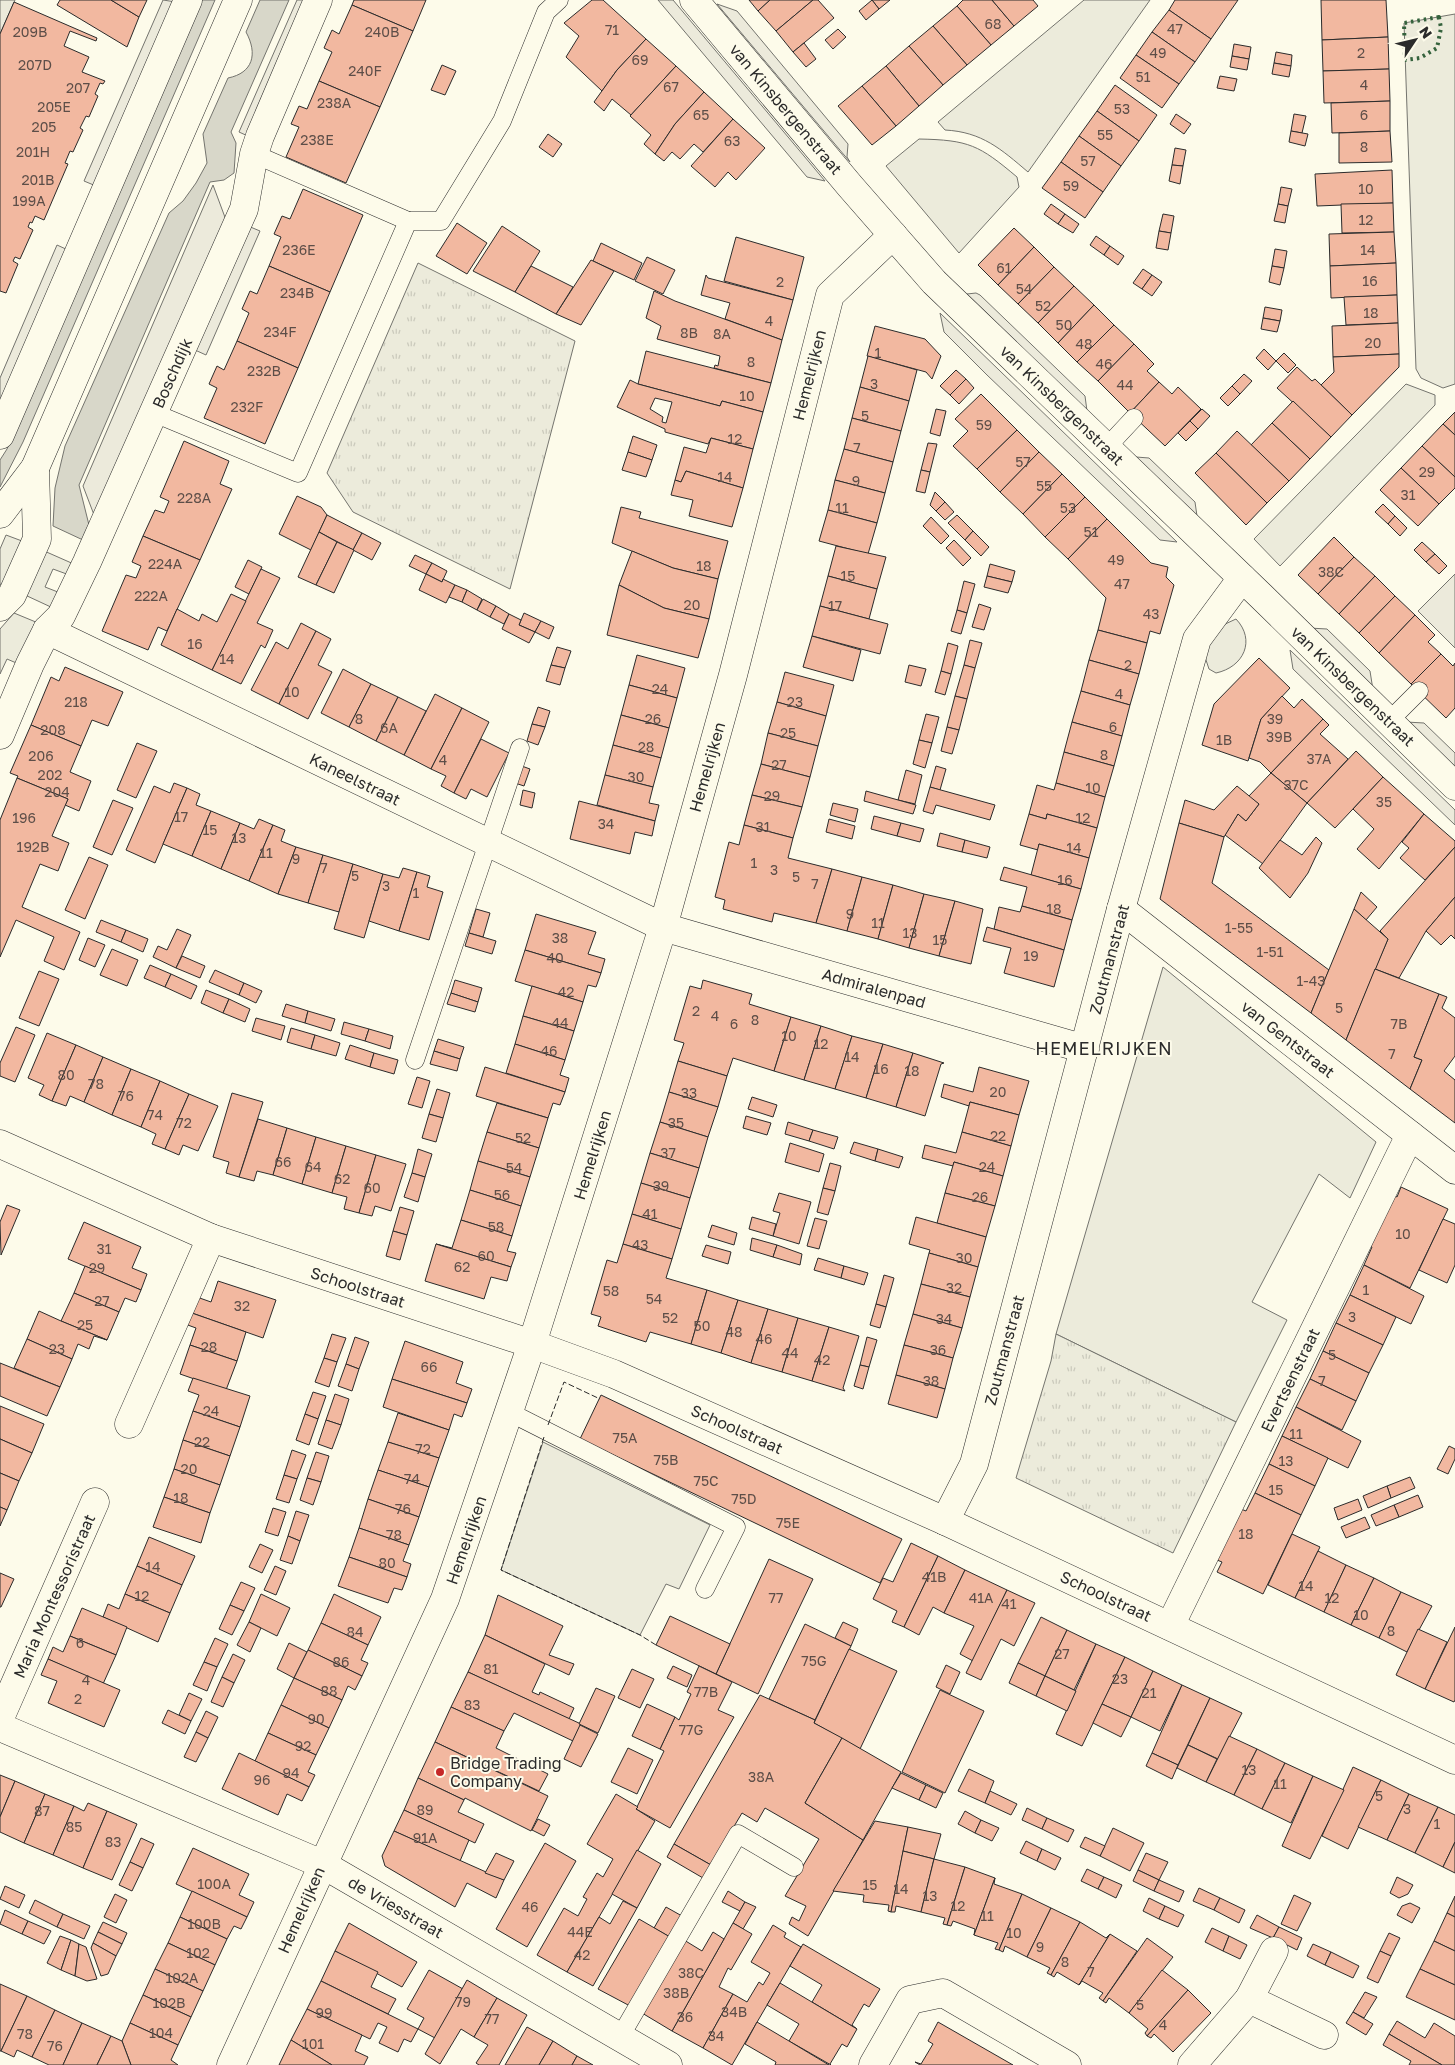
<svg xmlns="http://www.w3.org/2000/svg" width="1455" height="2065" font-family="'Golos Text',sans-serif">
<defs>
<pattern id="park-tufts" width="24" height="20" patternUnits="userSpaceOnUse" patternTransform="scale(1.25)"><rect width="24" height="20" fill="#ecebdb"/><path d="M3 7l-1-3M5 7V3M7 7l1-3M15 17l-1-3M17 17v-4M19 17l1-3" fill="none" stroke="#cbcabc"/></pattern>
</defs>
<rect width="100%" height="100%" fill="#fdfbea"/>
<g fill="#ecebdb" stroke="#74746e">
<path d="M1084,0H1150L1028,172C1001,149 982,132 945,130L938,122Z"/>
<polygon points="1455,14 1455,384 1443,388 1421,378 1416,369 1404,23"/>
<path d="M919,139C969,140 979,145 1017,177L1019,187L959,253L886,166Z"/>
<polygon points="1406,384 1435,395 1435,405 1280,566 1254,539"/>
<polygon points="6,535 22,541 3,586 0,584 0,549"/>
<polygon points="42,550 76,565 72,576 53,569 45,587 63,594 53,608 25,595"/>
<polygon points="14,613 43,625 21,665 7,659 0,674 0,629"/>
<path d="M1236,619C1256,640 1244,667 1216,673L1209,669L1203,651L1223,625Z"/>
<polygon points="1163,967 1376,1142 1350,1198 1319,1174 1252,1302 1287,1320 1236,1422 1056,1334"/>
<polygon points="543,1442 710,1525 679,1589 666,1584 640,1635 501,1570"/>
</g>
<g fill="url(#park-tufts)" stroke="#74746e">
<polygon points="418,263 575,341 510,589 353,512 327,473"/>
<polygon points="1056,1334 1236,1422 1173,1553 1016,1478 1051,1361"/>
</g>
<g fill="#eceadb" stroke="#74746e">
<polygon points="0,0 15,0 0,34"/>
<polygon points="163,0 176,2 96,186 84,181"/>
<polygon points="297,0 309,0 250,137 239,132"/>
<polygon points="658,0 673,0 825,181 807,177"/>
<polygon points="717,4 737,11 848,144 847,157 850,162"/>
<polygon points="213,185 226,220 96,520 83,486"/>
<polygon points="248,226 260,231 206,355 195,350"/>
<polygon points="57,245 68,250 0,406 0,378"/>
<polygon points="976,293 980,295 1085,396 1087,411 967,294"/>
<polygon points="940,313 1177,542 1160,540 987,375 944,332"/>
<polygon points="1136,457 1149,458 1195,502 1197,516"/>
<polygon points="1455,574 1455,648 1418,611"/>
<polygon points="1309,628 1327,629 1370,671 1373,690"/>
<polygon points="1290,650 1455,810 1455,825 1293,669"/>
<polygon points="1406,722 1424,723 1455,753 1455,769"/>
</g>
<g fill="#d8d7c9" stroke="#74746e">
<polygon points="199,0 215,0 23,442 0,487 0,460 7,449"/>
<path d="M260,0H289L231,132L236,143L234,173L224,180L210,182L79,485L89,525L83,540L53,526L55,488L65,446L169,213L183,201L196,183L207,163L203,134L228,78C253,73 258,54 246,32Z"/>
</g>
<g fill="#f2b8a0" stroke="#2b2b2b" fill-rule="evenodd">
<polygon points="60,0 111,0 139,17 127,47 57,5"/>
<polygon points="111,0 147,0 139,17"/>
<polygon points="354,0 426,0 413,31 352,5"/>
<polygon points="592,0 603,0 646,39 617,70 602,91 566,57 579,36 564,23"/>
<polygon points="749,0 770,0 758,11"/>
<polygon points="770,0 813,0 776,31 758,11"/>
<polygon points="813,0 818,0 834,18 793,52 776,31"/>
<polygon points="872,0 890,0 879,9"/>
<polygon points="872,0 879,9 866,20 859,11"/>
<polygon points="963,0 992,0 1014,26 991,45 957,6"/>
<polygon points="992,0 1033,0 1038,6 1014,26"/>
<polygon points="1175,0 1238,0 1211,39 1169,10"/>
<polygon points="1321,0 1386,0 1388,37 1322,40"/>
<polygon points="14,2 97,38 96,41 70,31 64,46 89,57 82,72 105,81 103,84 100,83 95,94 98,96 89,117 86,116 80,128 83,130 73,152 70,151 65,163 68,164 44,220 35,216 32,223 30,222 28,227 33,230 20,259 15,257 13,261 18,264 6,293 0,291 0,34"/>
<polygon points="352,5 413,31 380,107 319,81 332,52 324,48 332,30 339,34"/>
<polygon points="957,6 991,45 967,65 933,26"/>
<polygon points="1169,10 1211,39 1195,62 1152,32"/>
<polygon points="933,26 967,65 943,85 909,46"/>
<polygon points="838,29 846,37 833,49 825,40"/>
<polygon points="1152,32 1195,62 1179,84 1136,55"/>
<polygon points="1388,37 1389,69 1323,71 1322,40"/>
<polygon points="646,39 676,66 631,115 612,99 604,111 594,102 617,70"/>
<polygon points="804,43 816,59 806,67 793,52"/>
<polygon points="1234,44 1251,47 1249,59 1232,56"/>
<polygon points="909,46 943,85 919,106 886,66"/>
<polygon points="1276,52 1292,55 1291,66 1274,63"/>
<polygon points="1136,55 1179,84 1162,108 1120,78"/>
<polygon points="1232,56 1249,59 1247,70 1230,67"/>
<polygon points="1274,63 1291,66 1289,77 1272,74"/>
<polygon points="442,65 456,71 445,95 431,90"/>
<polygon points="676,66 704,92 675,124 655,154 644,144 651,135 630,116"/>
<polygon points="886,66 919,106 896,126 862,86"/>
<polygon points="1389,69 1390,101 1324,103 1323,71"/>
<polygon points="1220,76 1237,79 1234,91 1217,88"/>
<polygon points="319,81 380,107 346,183 286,157 299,127 291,124 299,106 307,109"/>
<polygon points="1115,85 1157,115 1139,141 1097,111"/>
<polygon points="862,86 896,126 872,145 838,106"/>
<polygon points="704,92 733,119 703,152 694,144 680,159 672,152 664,161 655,154 675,124"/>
<polygon points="1390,101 1390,131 1332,133 1331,103"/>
<polygon points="1097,111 1139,141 1121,166 1079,136"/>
<polygon points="1176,114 1191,124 1184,134 1170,124"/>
<polygon points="1294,114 1306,116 1302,133 1291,131"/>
<polygon points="733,119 765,148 736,180 728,172 715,187 691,166"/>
<polygon points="1291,131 1308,134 1305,146 1289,142"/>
<polygon points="1390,131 1392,162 1339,163 1339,133"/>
<polygon points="548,134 562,144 553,157 539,147"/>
<polygon points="1079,136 1121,166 1103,192 1061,162"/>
<polygon points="1175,148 1186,150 1183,166 1172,165"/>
<polygon points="1061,162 1103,192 1085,218 1042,188"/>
<polygon points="1172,165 1183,166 1180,184 1169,181"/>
<polygon points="1392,170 1393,203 1317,206 1315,174"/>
<polygon points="1281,187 1292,189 1288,206 1278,204"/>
<polygon points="303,189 363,215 330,292 269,266 281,237 274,234 282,216 290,219"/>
<polygon points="1393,203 1394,232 1342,233 1341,204"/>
<polygon points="1051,204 1065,214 1058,224 1044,214"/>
<polygon points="1278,204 1288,206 1285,223 1274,221"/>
<polygon points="1065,214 1079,224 1073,233 1058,224"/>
<polygon points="1163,214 1174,216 1171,233 1159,231"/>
<polygon points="457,223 487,243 467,274 436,256"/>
<polygon points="502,226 540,251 515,292 473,271"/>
<polygon points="1014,228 1034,247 998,285 978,265"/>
<polygon points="1159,231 1171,233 1168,250 1156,248"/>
<polygon points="1394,232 1396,263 1330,266 1329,234"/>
<polygon points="1096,236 1110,246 1104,255 1090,245"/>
<polygon points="736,237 804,257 793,300 724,281"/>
<polygon points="601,243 642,263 634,280 593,261"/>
<polygon points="1110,246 1124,256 1118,265 1104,255"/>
<polygon points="1034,247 1054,267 1018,304 998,285"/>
<polygon points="1275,249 1287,251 1284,268 1272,266"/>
<polygon points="647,257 675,270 663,294 635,281"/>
<polygon points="591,260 614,271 581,325 556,314"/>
<polygon points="1396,263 1397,295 1331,298 1330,266"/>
<polygon points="269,266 330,292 298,368 237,341 249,313 242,309 250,291 257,294"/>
<polygon points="531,266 573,287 556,314 515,292"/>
<polygon points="1272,266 1284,268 1280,285 1269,282"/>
<polygon points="1054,267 1074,286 1038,323 1018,304"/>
<polygon points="1143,269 1152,275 1142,289 1133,283"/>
<polygon points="706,275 708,278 793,300 782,340 725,319 730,303 701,295"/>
<polygon points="1152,275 1162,282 1152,296 1142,289"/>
<polygon points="1074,286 1094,305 1058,343 1038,323"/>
<polygon points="654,291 675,301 782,340 771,383 714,368 715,365 718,366 720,356 657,339 661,326 646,318"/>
<polygon points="1397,295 1398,323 1346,325 1344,297"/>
<polygon points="1094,305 1114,325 1077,362 1058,343"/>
<polygon points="1265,307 1282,310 1280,321 1263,318"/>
<polygon points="1263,318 1280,321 1277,332 1261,329"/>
<polygon points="1398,323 1399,354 1333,357 1332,326"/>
<polygon points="1114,325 1134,344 1098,381 1077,362"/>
<polygon points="875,326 925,339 941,356 932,379 926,372 867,356"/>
<polygon points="237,341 298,368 265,444 204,418 217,388 209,384 217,366 224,370"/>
<polygon points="1134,344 1154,364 1147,371 1159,382 1130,413 1098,381"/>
<polygon points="1264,349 1276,361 1268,370 1256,358"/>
<polygon points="646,351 771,383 763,412 722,401 720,406 638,384"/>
<polygon points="1284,353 1296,365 1288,373 1276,361"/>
<polygon points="1399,354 1399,367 1352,415 1321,385 1334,372 1333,357"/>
<polygon points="868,356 917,370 909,401 860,387"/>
<polygon points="1297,367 1312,381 1315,379 1352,415 1331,437 1277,388"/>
<polygon points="956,370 966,379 950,395 940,386"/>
<polygon points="1244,374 1252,381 1240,394 1232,386"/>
<polygon points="966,379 974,388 959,404 950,395"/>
<path d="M630,380L638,384L720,406L722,401L763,412L753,449L711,438L708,444L665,432V429L617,407ZM655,398L672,402L666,423L662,422L663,417L650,409Z"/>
<polygon points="1159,382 1172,394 1178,387 1201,409 1165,446 1130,413"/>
<polygon points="1232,386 1240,394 1228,406 1220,398"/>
<polygon points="860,387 909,401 901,431 852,418"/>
<polygon points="981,394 1017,430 977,469 953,446 968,431 955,419"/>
<polygon points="1293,401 1331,437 1310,459 1272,423"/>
<polygon points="936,409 946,411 940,436 930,433"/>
<polygon points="1202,409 1210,416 1198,429 1190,421"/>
<polygon points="1455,412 1455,435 1443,424"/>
<polygon points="852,418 901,431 893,462 844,449"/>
<polygon points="1190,421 1198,429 1186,441 1178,433"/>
<polygon points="1272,423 1310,459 1289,481 1251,445"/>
<polygon points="1443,424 1455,435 1455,477 1422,446"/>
<polygon points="1017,430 1039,452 1000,492 977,469"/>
<polygon points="1237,431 1289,481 1267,503 1216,453"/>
<polygon points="633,436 657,445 652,460 628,452"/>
<polygon points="711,438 753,449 743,488 686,471 681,482 675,480 684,447 706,453"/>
<polygon points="184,441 229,461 220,484 232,489 200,560 143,536 155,510 164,513 169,501 160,497"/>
<polygon points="928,443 937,444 930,472 921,470"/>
<polygon points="1422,446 1455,477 1455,488 1439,504 1401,468"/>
<polygon points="844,449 893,462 885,493 835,480"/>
<polygon points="628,452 652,460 646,477 622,470"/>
<polygon points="1039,452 1062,474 1023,514 1000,492"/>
<polygon points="1216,453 1267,503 1246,525 1195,473"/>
<polygon points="1401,468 1439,504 1418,526 1380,490"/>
<polygon points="921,470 930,472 925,493 916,491"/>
<polygon points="686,471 743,488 732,527 689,516 693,500 671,495 675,480 681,482"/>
<polygon points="1062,474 1085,497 1045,537 1023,514"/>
<polygon points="835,480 885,493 877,523 828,510"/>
<polygon points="935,492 945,502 936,511 930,505"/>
<polygon points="297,496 321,507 327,515 311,550 279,534"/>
<polygon points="1085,497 1107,519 1068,559 1045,537"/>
<polygon points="945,502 954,512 945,520 936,511"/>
<polygon points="1383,504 1395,516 1388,524 1375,512"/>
<polygon points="621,507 641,512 639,518 728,541 718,579 673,568 612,543"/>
<polygon points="828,510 877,523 868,554 819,541"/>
<polygon points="327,515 362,533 353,550 319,532"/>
<polygon points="957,515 973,531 965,540 948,523"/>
<polygon points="1395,516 1407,528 1400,536 1388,524"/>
<polygon points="931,517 949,536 941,544 923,526"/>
<polygon points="1107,519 1151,563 1168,567 1166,577 1174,585 1160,634 1150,631 1147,643 1098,630 1106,598 1068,559"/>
<polygon points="973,531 989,547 981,556 965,540"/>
<polygon points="319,532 337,542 316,585 298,577"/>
<polygon points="362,533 381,543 372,560 353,550"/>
<polygon points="143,536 200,560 167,631 158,627 148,650 102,631 126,575 136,578 141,566 132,562"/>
<polygon points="1334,537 1354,557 1318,594 1298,575"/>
<polygon points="954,540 971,558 963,566 946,548"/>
<polygon points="337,542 354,550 334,593 316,585"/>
<polygon points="1422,542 1435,554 1426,562 1414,550"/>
<polygon points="836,546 886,557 877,589 828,576"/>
<polygon points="632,551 673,568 718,579 709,619 664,608 619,585"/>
<polygon points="1435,554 1447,566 1439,574 1426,562"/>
<polygon points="415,555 432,563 426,574 409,566"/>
<polygon points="1354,557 1375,576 1339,614 1318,594"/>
<polygon points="248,560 262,567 249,594 235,587"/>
<polygon points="432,563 447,571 442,582 426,574"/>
<polygon points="990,564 1015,571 1012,582 987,576"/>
<polygon points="261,569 280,578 257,623 273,630 265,648 261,645 241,684 212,670"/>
<polygon points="426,574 442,582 443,579 455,585 446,603 419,590"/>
<polygon points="828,576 877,589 869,619 820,606"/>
<polygon points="987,576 1012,582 1008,593 984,587"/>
<polygon points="1375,576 1395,596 1359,633 1339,614"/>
<polygon points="964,581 975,584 967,613 957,610"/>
<polygon points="455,585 467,590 462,602 449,597"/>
<polygon points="619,585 664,608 709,619 698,658 607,635"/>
<polygon points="467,590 482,599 477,610 462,602"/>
<polygon points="231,594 246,601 212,670 161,645 177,609 199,621 202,614 217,622"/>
<polygon points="1395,596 1415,615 1379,653 1359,633"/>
<polygon points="483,599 496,606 490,617 477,610"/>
<polygon points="979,604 991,608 984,630 972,627"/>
<polygon points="496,606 509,614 504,624 490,617"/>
<polygon points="820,606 888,624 880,654 812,636"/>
<polygon points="957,610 967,613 961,634 951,631"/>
<polygon points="524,613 541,621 535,632 519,625"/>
<polygon points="509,614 521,620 519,625 535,632 529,643 502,629"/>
<polygon points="1415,615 1435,635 1428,642 1441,654 1411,684 1379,653"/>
<polygon points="541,621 554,627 549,639 535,632"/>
<polygon points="301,623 316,631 279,704 251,690 276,642 288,649"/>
<polygon points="1098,630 1147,643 1139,674 1089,660"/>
<polygon points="316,631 331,639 318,665 332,672 308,719 279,704"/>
<polygon points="812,636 861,650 853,681 803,667"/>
<polygon points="970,640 982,643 975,668 964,665"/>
<polygon points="948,643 958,646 951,674 941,671"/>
<polygon points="557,647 571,651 565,668 551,665"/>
<polygon points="1441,654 1453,666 1455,663 1455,708 1446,718 1411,684"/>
<polygon points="637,655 685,668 677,698 629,685"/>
<polygon points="1259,658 1290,688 1261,719 1248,761 1202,745 1214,704"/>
<polygon points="1089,660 1139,674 1130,705 1081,691"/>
<polygon points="551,665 565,668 560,685 546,681"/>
<polygon points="909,665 926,669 921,686 905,682"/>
<polygon points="964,665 975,668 967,699 955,696"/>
<polygon points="65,667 123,692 108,726 92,720 81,746 31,725 51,677 59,681"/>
<polygon points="343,669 371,684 349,727 321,713"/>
<polygon points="941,671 951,674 945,695 935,692"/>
<polygon points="785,672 834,685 826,716 777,702"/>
<polygon points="371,684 398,697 376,741 349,727"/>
<polygon points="629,685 677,698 669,728 621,715"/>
<polygon points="1081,691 1130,705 1122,736 1072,722"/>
<polygon points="435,694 462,708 431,769 404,755"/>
<polygon points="955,696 967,699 959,730 947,727"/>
<polygon points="1282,696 1294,708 1302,699 1323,719 1271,773 1260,762 1249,758 1261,719"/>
<polygon points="398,697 426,711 404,755 376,741"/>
<polygon points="777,702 826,716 818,746 768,733"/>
<polygon points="538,707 550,711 545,727 532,724"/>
<polygon points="462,708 489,722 454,793 441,786 446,776 431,769"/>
<polygon points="926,714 939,717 932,743 919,740"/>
<polygon points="621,715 669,728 661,758 613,745"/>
<polygon points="1323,719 1329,725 1320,734 1348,759 1307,803 1271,773"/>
<polygon points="1072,722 1122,736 1114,766 1064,752"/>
<polygon points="532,724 545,727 538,745 527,741"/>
<polygon points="31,725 81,746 70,772 91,781 79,811 65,805 68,799 17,778 18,776 10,773"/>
<polygon points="947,727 959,730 952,754 941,751"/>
<polygon points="768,733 818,746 810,777 761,764"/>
<polygon points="481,739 509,753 487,797 471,789 466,799 454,793"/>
<polygon points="919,740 932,743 925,768 913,764"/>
<polygon points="137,743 157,751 136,798 117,790"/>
<polygon points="613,745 661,758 653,787 605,775"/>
<polygon points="1356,751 1383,777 1335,828 1307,803"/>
<polygon points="1064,752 1114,766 1105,797 1056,783"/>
<polygon points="761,764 810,777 802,807 752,795"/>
<polygon points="519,765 530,769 524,786 512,782"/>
<polygon points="936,766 946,769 940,790 930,787"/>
<polygon points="906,770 922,775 915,804 898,800"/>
<polygon points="1271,773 1307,803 1263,864 1225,835 1238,814 1246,821 1259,804 1248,797"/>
<polygon points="605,775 653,787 649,803 659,805 655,821 597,805"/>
<polygon points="1383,777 1424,814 1379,869 1357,849 1374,829 1353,809"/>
<polygon points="17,778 68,799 52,836 69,843 58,871 40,864 22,907 80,932 64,970 44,961 54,937 16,920 0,957 0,820"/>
<polygon points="174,783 187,788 155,863 126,850 154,786 170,793"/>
<polygon points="1056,783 1105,797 1097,828 1047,814 1046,819 1029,814 1037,785 1054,790"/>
<polygon points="1237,786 1259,804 1246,821 1238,814 1224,837 1179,823 1185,800 1214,810"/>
<polygon points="930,787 995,805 990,820 936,805 933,814 923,811"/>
<polygon points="187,788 200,794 196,805 211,811 192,856 163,844"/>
<polygon points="523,790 535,793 532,808 520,805"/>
<polygon points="866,791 916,805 913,814 864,801"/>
<polygon points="752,795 802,807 793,838 744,825"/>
<polygon points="113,800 133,808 112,855 93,847"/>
<polygon points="579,801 655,821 652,836 635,832 630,854 570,839"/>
<polygon points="833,803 858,809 855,822 830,815"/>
<polygon points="211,811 240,823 221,869 192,856"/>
<polygon points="1029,814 1046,819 1047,814 1097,828 1089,858 1039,844 1038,850 1020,845"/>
<polygon points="1424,814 1455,841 1455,847 1425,880 1400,858 1409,848 1402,842"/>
<polygon points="874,816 901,823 897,836 871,829"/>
<polygon points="259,819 273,825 249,881 221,869 240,823 254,829"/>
<polygon points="829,819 855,826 852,839 826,832"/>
<polygon points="901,823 924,829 920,842 897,836"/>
<polygon points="1179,823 1224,837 1212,883 1329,970 1311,1013 1160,899"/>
<polygon points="273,825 285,830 281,841 296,847 278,894 249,881"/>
<polygon points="744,825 793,838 788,858 832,869 816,923 774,913 772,922 723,909 725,900 715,897 729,842 739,845"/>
<polygon points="940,833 965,840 962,852 937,846"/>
<polygon points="1316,837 1322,843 1308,873 1290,898 1259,868 1280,840 1302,855"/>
<polygon points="965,840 990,847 987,858 962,852"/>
<polygon points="1039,844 1089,858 1081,889 1031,875"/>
<polygon points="296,847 323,855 308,903 278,894"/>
<polygon points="1455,847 1455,897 1426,931 1399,978 1375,969 1388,939 1380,931"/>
<polygon points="323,855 353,864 339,912 308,903"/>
<polygon points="89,857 108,865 85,919 65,910"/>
<polygon points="353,864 383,874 364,938 334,929"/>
<polygon points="1004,867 1081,889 1072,920 1022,906 1027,887 1000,880"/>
<polygon points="403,868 417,872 399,931 369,921 383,874 399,878"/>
<polygon points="832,869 862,877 847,931 816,923"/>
<polygon points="417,872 430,876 427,887 443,892 429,940 399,931"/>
<polygon points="862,877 893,885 878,939 847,931"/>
<polygon points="893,885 924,894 909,948 878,939"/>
<polygon points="1361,892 1377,907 1366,920 1354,909"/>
<polygon points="924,894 955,901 939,956 909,948"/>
<polygon points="1455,897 1455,939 1451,935 1441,945 1426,931"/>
<polygon points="955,901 983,909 971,964 939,956"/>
<polygon points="1022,906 1072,920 1064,950 994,929 999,907 1020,912"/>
<polygon points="476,909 490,913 483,937 469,933"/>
<polygon points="1354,909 1388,939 1346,1040 1311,1013"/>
<polygon points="536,914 596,932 588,954 605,959 601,973 525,950"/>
<polygon points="101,920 126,930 121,942 96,932"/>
<polygon points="987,927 1064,950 1054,987 1004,973 1011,948 983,941"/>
<polygon points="177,929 191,935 176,968 153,957 158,946 167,950"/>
<polygon points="126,930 148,939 143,952 121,942"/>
<polygon points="469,933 496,941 492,954 465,946"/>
<polygon points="88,938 105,945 95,967 79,960"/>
<polygon points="112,949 138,960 127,986 100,975"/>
<polygon points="525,950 601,973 596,987 588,985 583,1002 515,981"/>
<polygon points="182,956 205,966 200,978 176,968"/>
<polygon points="150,965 171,974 165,987 144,978"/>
<polygon points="1375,969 1439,994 1414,1057 1422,1060 1410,1089 1346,1040"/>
<polygon points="215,970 244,983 239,995 209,982"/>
<polygon points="39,971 59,979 39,1026 19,1018"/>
<polygon points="171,974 197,986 191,999 165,987"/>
<polygon points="455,980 482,988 478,1002 451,993"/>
<polygon points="703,980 752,994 749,1004 791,1017 774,1071 733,1058 727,1076 678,1061 684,1043 674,1040 690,986 701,989"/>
<polygon points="244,983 262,991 256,1003 239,995"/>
<polygon points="532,986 583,1002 574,1031 523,1016"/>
<polygon points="206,990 229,999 223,1013 201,1003"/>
<polygon points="451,993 478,1002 475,1012 447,1004"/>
<polygon points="1439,994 1447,997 1442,1008 1455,1018 1455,1056 1444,1071 1455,1080 1455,1123 1410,1089 1422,1060 1414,1057"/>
<polygon points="229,999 250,1009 245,1022 223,1013"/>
<polygon points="286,1004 308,1011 305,1023 282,1016"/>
<polygon points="308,1011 335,1019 331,1031 305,1023"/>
<polygon points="523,1016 574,1031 565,1060 515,1044"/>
<polygon points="791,1017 821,1026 804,1080 774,1071"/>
<polygon points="256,1018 285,1026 281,1040 252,1031"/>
<polygon points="344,1022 369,1029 365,1041 341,1034"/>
<polygon points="821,1026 852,1036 835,1089 804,1080"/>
<polygon points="16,1027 35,1035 15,1082 0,1076 0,1063"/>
<polygon points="291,1028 315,1035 311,1049 287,1042"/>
<polygon points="369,1029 393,1036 390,1049 365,1041"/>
<polygon points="47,1033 76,1045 52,1101 39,1095 44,1085 28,1078"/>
<polygon points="315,1035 340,1043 336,1056 311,1049"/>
<polygon points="852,1036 883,1044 866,1098 835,1089"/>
<polygon points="438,1039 464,1047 460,1059 434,1051"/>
<polygon points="515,1044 565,1060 560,1075 569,1078 565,1092 506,1073"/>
<polygon points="883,1044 913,1053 896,1107 866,1098"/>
<polygon points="76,1045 103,1057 84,1102 70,1096 66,1106 52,1101"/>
<polygon points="350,1045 374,1053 370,1067 345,1059"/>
<polygon points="434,1051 460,1059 457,1071 430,1064"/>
<polygon points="374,1053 398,1060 394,1074 370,1067"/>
<polygon points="913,1053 944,1063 941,1064 925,1116 896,1107"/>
<polygon points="103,1057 131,1069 112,1115 84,1102"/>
<polygon points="678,1061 727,1076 718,1107 669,1092"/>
<polygon points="485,1067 565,1092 560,1105 553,1103 548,1118 476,1096"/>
<polygon points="979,1067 1029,1081 1019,1115 970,1102 969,1106 941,1097 944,1084 973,1092"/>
<polygon points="131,1069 160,1081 141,1127 112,1115"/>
<polygon points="417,1077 430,1081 422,1108 408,1104"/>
<polygon points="160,1081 189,1094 165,1149 152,1144 156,1134 141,1127"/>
<polygon points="437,1089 450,1093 443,1118 429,1114"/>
<polygon points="669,1092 718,1107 708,1137 660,1122"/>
<polygon points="232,1093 263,1102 239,1177 226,1173 229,1162 213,1157"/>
<polygon points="189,1094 218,1106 198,1151 183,1145 179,1155 165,1149"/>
<polygon points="752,1097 777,1105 773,1117 748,1109"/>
<polygon points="970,1102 1019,1115 1011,1146 962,1132"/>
<polygon points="497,1103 548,1118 539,1148 487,1132"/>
<polygon points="429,1114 443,1118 436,1142 422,1138"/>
<polygon points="746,1116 771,1123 767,1135 743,1128"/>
<polygon points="258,1119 287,1128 273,1175 257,1171 254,1181 239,1177"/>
<polygon points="660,1122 708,1137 699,1168 650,1153"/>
<polygon points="788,1122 813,1130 809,1141 785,1134"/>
<polygon points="287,1128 316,1137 302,1184 273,1175"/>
<polygon points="813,1130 838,1137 834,1149 809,1141"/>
<polygon points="487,1132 539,1148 530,1177 478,1161"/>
<polygon points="962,1132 1011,1146 1003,1176 954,1162 953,1166 922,1158 925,1145 956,1153"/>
<polygon points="316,1137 346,1146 332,1193 302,1184"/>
<polygon points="854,1142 878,1149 875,1161 850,1153"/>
<polygon points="790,1143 824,1154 819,1172 785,1162"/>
<polygon points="346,1146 376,1155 359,1213 344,1209 347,1197 332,1193"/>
<polygon points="418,1149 432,1154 425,1177 412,1173"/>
<polygon points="878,1149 903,1157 899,1168 875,1161"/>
<polygon points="650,1153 699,1168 690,1198 641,1183"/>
<polygon points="376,1155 406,1164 391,1211 375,1206 372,1216 359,1213"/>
<polygon points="478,1161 530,1177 521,1206 470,1190"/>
<polygon points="954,1162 1003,1176 995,1206 945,1193"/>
<polygon points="830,1163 841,1166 835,1191 823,1188"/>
<polygon points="412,1173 425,1177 418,1202 404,1197"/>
<polygon points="641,1183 690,1198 681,1229 632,1214"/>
<polygon points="1401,1187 1448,1209 1410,1288 1364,1265 1372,1247 1363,1243 1388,1192 1397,1197"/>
<polygon points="823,1188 835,1191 828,1215 817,1212"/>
<polygon points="470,1190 521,1206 512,1236 461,1220"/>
<polygon points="779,1193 811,1202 799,1244 773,1236 780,1213 773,1211"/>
<polygon points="945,1193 995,1206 986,1237 937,1223"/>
<polygon points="7,1205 20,1210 1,1255 0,1222"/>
<polygon points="400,1207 414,1211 407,1235 393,1231"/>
<polygon points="632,1214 681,1229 672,1259 623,1244"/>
<polygon points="752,1217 776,1224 773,1236 749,1229"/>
<polygon points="916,1217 986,1237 978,1267 929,1253 930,1250 909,1244"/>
<polygon points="815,1218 827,1221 819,1249 807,1246"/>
<polygon points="1443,1219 1455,1224 1455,1265 1447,1283 1419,1270"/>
<polygon points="461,1220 512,1236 507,1251 516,1253 511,1267 436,1244 452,1248"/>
<polygon points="84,1222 141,1247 132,1268 147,1274 141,1290 68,1259"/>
<polygon points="712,1225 737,1233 734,1245 708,1237"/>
<polygon points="393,1231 407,1235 400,1260 386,1256"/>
<polygon points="752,1238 777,1245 773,1257 750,1250"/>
<polygon points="436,1244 511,1267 507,1281 491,1277 484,1299 425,1281"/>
<polygon points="623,1244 672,1259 666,1278 707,1290 691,1344 650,1332 646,1342 598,1326 601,1317 591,1314 607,1260 617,1263"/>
<polygon points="706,1245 731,1252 728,1264 702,1256"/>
<polygon points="777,1245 802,1254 800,1265 773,1257"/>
<polygon points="929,1253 978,1267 970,1297 921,1284"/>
<polygon points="818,1258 844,1266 841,1278 814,1270"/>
<polygon points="1364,1265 1424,1296 1411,1324 1350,1295"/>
<polygon points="85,1266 141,1290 136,1302 125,1298 119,1312 74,1293"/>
<polygon points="844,1266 868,1273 864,1285 841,1278"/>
<polygon points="884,1275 894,1278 886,1307 876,1304"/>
<polygon points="218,1281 276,1300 263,1338 189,1312 194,1296 211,1302"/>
<polygon points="921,1284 970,1297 962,1328 913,1314"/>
<polygon points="707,1290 738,1300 721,1353 691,1344"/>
<polygon points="74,1293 119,1312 107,1340 61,1321"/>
<polygon points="1350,1295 1396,1317 1383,1345 1336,1323"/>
<polygon points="738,1300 768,1309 751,1363 721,1353"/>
<polygon points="876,1304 886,1307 880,1328 870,1325"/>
<polygon points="768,1309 798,1318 782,1372 751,1363"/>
<polygon points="39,1311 61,1321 107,1340 94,1336 89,1349 78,1344 72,1359 27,1339"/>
<polygon points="189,1312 246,1332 237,1361 190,1345 196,1328 185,1324"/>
<polygon points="913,1314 962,1328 953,1358 904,1345"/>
<polygon points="798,1318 829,1327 812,1381 782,1372"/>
<polygon points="1336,1323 1383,1345 1369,1373 1323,1351"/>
<polygon points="829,1327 859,1336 843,1388 845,1391 812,1381"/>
<polygon points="332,1334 346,1338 337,1362 324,1358"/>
<polygon points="355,1337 369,1342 359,1369 346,1364"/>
<polygon points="867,1337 877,1340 869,1367 860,1365"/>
<polygon points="27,1339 72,1359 60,1387 14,1368"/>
<polygon points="405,1341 463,1362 456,1383 472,1389 467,1403 392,1379"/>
<polygon points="190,1345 237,1361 226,1390 180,1374"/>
<polygon points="904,1345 953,1358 945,1389 896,1375"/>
<polygon points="1323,1351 1369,1373 1356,1401 1310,1379"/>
<polygon points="324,1358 337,1362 329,1387 315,1382"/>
<polygon points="0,1363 60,1387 47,1416 0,1396"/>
<polygon points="346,1364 359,1369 352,1391 338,1386"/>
<polygon points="860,1365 869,1367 863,1389 854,1386"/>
<polygon points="896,1375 945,1389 937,1418 888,1404"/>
<polygon points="193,1378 250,1396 240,1427 193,1411 199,1395 188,1391"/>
<polygon points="392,1379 467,1403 462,1417 454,1414 449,1430 383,1407"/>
<polygon points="1310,1379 1356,1401 1342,1430 1296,1407"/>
<polygon points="313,1392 326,1396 318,1419 305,1414"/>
<polygon points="335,1394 349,1399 341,1425 326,1420"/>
<polygon points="601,1395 902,1539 880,1583 580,1439"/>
<polygon points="0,1406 44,1424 32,1453 0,1439"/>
<polygon points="1296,1407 1361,1441 1348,1468 1282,1436"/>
<polygon points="193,1411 240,1427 230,1456 183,1440"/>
<polygon points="398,1413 449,1430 439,1458 388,1442"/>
<polygon points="305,1414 318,1419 309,1445 296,1440"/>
<polygon points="326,1420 341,1425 332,1449 318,1444"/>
<polygon points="1282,1436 1328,1458 1315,1486 1269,1464"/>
<polygon points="0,1439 32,1453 19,1481 0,1473"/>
<polygon points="183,1440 230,1456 220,1485 174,1469"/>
<polygon points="388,1442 439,1458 429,1487 378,1470"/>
<polygon points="1449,1446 1455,1449 1455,1459 1448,1474 1437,1469"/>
<polygon points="292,1450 306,1455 297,1479 284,1475"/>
<polygon points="316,1452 329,1456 321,1482 307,1478"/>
<polygon points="1269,1464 1315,1486 1301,1515 1255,1493"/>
<polygon points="174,1469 220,1485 210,1513 164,1497"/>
<polygon points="378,1470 429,1487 419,1517 368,1499"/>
<polygon points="0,1473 19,1481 7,1510 0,1507"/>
<polygon points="284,1475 297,1479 289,1503 276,1499"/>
<polygon points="1410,1477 1415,1488 1391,1498 1387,1486"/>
<polygon points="307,1478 321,1482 313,1505 300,1500"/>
<polygon points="1387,1486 1391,1498 1368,1508 1363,1496"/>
<polygon points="1255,1493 1301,1515 1263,1594 1217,1572 1222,1562 1212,1558 1236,1507 1246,1511"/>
<polygon points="1418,1495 1423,1507 1399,1517 1394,1505"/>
<polygon points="164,1497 210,1513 201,1543 153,1527"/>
<polygon points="368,1499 419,1517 409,1545 359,1528"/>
<polygon points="1358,1499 1362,1510 1338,1520 1334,1508"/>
<polygon points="1394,1505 1399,1517 1376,1526 1371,1515"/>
<polygon points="0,1507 7,1510 0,1526"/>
<polygon points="273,1508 286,1512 278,1536 265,1532"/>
<polygon points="296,1511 309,1515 300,1541 288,1536"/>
<polygon points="1365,1517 1370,1528 1346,1538 1341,1527"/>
<polygon points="359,1528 409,1545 403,1561 411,1564 407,1577 349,1557"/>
<polygon points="1292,1534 1320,1547 1295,1598 1268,1585"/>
<polygon points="288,1536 300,1541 292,1564 280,1560"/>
<polygon points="149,1537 195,1556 182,1585 137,1566"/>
<polygon points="911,1543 938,1556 904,1627 892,1622 897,1611 873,1599 883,1578 893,1582"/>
<polygon points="260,1544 273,1550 262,1573 249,1567"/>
<polygon points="1318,1551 1346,1565 1324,1612 1295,1598"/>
<polygon points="938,1556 965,1570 944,1613 933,1607 919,1635 904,1627"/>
<polygon points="349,1557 407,1577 402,1590 394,1588 388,1603 338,1586"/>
<polygon points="769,1559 813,1579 758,1694 716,1674"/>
<polygon points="1346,1565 1374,1578 1351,1625 1324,1612"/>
<polygon points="137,1566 182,1585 170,1613 125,1594"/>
<polygon points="275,1566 286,1571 276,1595 264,1590"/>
<polygon points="965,1570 1007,1590 973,1661 960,1654 974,1626 944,1613"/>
<polygon points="0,1573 14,1579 1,1607 0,1607"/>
<polygon points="1374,1578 1401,1592 1379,1638 1351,1625"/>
<polygon points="241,1582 255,1588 244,1611 230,1605"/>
<polygon points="1007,1590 1035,1603 1014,1646 1001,1639 981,1680 966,1673"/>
<polygon points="1401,1592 1432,1606 1407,1652 1379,1638"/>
<polygon points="125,1594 170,1613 158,1642 103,1617 108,1604 119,1609"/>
<polygon points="261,1594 290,1608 277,1636 249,1622"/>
<polygon points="334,1594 381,1617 368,1645 321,1623"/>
<polygon points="498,1595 563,1626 549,1655 574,1664 569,1675 485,1635"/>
<polygon points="230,1605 244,1611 232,1635 219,1629"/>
<polygon points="82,1608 127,1627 116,1655 70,1636"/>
<polygon points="670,1616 730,1644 716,1674 656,1645"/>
<polygon points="1041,1617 1067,1630 1045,1676 1018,1663"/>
<polygon points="249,1622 261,1628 250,1652 237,1645"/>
<polygon points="843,1622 858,1629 851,1646 835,1638"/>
<polygon points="321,1623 368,1645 361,1660 368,1663 362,1676 308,1650"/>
<polygon points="805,1624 851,1646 815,1720 769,1699"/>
<polygon points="1455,1627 1455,1700 1454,1702 1425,1689"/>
<polygon points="1418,1629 1447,1642 1425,1689 1396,1675"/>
<polygon points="1067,1630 1096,1644 1074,1690 1045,1676"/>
<polygon points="485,1635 545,1664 532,1692 539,1695 540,1692 574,1708 569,1719 468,1672"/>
<polygon points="70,1636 116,1655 103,1684 48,1659 53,1647 63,1652"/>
<polygon points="215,1638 228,1644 217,1667 204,1662"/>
<polygon points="289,1643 307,1652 294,1678 277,1669"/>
<polygon points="1096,1644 1125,1657 1082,1746 1056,1734"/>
<polygon points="849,1649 897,1671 860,1749 814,1723"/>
<polygon points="308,1650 362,1676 355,1690 348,1686 342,1700 294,1678"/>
<polygon points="233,1654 245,1660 234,1683 222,1677"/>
<polygon points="1125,1657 1153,1671 1131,1717 1102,1704"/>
<polygon points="48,1659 120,1690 104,1727 48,1703 57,1681 41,1675"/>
<polygon points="204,1662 217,1667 207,1691 193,1685"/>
<polygon points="1018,1663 1045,1676 1036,1696 1009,1683"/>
<polygon points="946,1665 960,1672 950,1694 936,1687"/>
<polygon points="673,1666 692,1675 687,1687 667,1678"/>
<polygon points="699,1666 732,1682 718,1710 734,1717 670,1828 636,1809 664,1751 660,1749 675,1717 679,1720 691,1694 687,1692"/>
<polygon points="632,1669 654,1679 640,1708 618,1698"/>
<polygon points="1153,1671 1182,1685 1160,1731 1131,1717"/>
<polygon points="468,1672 581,1724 573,1741 514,1713 504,1731 451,1707"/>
<polygon points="1045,1676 1076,1691 1067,1711 1036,1696"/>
<polygon points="222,1677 234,1683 223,1707 211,1702"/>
<polygon points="294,1678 342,1700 329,1728 281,1705"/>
<polygon points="1182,1685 1210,1698 1178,1765 1152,1753"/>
<polygon points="596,1688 615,1696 598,1733 579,1724"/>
<polygon points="940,1690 984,1711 945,1793 902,1772"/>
<polygon points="189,1693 202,1699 191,1721 179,1715"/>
<polygon points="760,1695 815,1720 814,1723 842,1738 805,1803 863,1840 808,1936 789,1924 792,1917 799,1921 806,1906 785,1896 819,1839 765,1808 757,1822 742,1813 711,1865 674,1844"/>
<polygon points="1210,1698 1242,1713 1218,1759 1188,1745"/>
<polygon points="647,1704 675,1717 660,1749 632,1736"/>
<polygon points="1102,1704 1131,1717 1121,1737 1093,1723"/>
<polygon points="281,1705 329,1728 316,1755 268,1733"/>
<polygon points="451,1707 504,1731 496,1748 548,1774 539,1791 435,1742"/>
<polygon points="168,1710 191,1721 185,1734 162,1723"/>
<polygon points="206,1711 218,1717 208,1738 196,1732"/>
<polygon points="580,1725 598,1734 581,1767 564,1759"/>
<polygon points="196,1732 208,1738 196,1762 184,1757"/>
<polygon points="268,1733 316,1755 308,1772 315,1775 309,1787 255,1761"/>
<polygon points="1229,1736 1257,1749 1234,1795 1206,1782"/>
<polygon points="842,1738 901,1772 863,1840 805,1803"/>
<polygon points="435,1742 548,1796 531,1831 465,1798 464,1800 418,1778"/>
<polygon points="1188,1745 1217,1759 1206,1782 1177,1768"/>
<polygon points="628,1748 653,1760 637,1794 611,1782"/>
<polygon points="1257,1749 1285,1763 1262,1809 1234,1795"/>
<polygon points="239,1753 309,1787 302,1801 287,1794 278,1815 222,1789"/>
<polygon points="1152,1753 1178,1765 1172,1779 1146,1766"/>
<polygon points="1285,1763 1313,1776 1291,1823 1262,1809"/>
<polygon points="1353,1767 1381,1780 1348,1849 1322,1836"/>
<polygon points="969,1769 994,1781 985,1803 958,1791"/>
<polygon points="901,1773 926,1785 919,1800 892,1788"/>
<polygon points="0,1775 15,1781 0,1817"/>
<polygon points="1313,1776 1344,1790 1310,1859 1282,1846"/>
<polygon points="418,1778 464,1800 458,1812 484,1824 475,1843 404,1810"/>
<polygon points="1381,1780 1409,1794 1387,1840 1358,1827"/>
<polygon points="15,1781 45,1794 24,1843 0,1832 0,1817"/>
<polygon points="926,1785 943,1793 936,1808 919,1800"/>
<polygon points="990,1791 1017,1804 1011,1815 985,1803"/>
<polygon points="45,1794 74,1806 53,1855 24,1843"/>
<polygon points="616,1794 638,1807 636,1809 655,1821 567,1972 537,1955 564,1908 578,1916 587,1899 583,1897 597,1873 603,1877 613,1859 587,1844"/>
<polygon points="1409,1794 1438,1807 1415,1853 1387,1840"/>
<polygon points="88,1803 107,1811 83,1868 53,1855 74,1806 84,1811"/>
<polygon points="1438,1807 1455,1815 1455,1842 1443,1867 1415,1853"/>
<polygon points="1027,1808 1047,1818 1042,1829 1022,1820"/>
<polygon points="404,1810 469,1840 460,1861 394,1831"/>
<polygon points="107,1811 137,1824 112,1880 83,1868"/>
<polygon points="965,1811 981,1820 975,1833 958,1824"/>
<polygon points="1047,1818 1074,1830 1068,1842 1042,1829"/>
<polygon points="538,1819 550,1825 544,1836 532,1830"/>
<polygon points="981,1820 999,1828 992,1841 975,1833"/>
<polygon points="875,1821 908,1827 891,1912 888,1911 889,1905 863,1902 864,1895 833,1891"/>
<polygon points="908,1827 941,1834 934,1859 903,1851"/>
<polygon points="1113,1828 1144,1843 1130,1871 1100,1856"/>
<polygon points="394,1831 504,1880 496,1898 467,1883 455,1907 385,1866 382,1856"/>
<polygon points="1085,1837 1105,1846 1100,1856 1080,1847"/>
<polygon points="141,1838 154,1844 143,1868 130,1862"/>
<polygon points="1026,1841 1042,1849 1037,1861 1020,1853"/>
<polygon points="1455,1842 1455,1873 1443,1867"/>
<polygon points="545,1843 576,1861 527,1947 496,1929"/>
<polygon points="674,1844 711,1865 703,1878 667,1857"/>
<polygon points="193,1848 249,1874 239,1895 254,1902 247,1917 176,1884"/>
<polygon points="1042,1849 1061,1858 1055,1870 1037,1861"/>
<polygon points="637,1850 661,1864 637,1908 612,1894"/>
<polygon points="903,1851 934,1859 921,1912 896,1906 895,1912 891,1912"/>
<polygon points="496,1853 514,1861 504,1880 485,1873"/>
<polygon points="1146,1853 1168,1862 1159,1880 1138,1870"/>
<polygon points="934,1859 965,1867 947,1925 943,1924 945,1918 921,1912"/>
<polygon points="130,1862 143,1868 132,1891 119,1885"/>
<polygon points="965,1867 995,1878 974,1935 975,1929 953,1921 951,1926 947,1925"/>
<polygon points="1087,1869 1104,1877 1098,1889 1081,1881"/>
<polygon points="1138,1870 1159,1880 1154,1891 1133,1881"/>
<polygon points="1104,1877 1122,1885 1116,1898 1098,1889"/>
<polygon points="1397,1877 1413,1885 1408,1894 1399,1898 1390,1893"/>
<polygon points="995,1878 994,1884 1022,1894 999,1950 995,1949 998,1943 974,1935"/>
<polygon points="1159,1880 1184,1891 1179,1902 1154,1891"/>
<polygon points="5,1886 25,1895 19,1908 0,1899"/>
<polygon points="1199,1888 1220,1898 1214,1910 1193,1901"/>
<polygon points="192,1891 247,1917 241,1929 234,1926 227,1939 180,1917"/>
<polygon points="728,1891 745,1902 740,1911 722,1902"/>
<polygon points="115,1894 127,1900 116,1923 104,1917"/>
<polygon points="1022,1894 1051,1908 1027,1957 1005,1946 1003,1952 999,1950"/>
<polygon points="1294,1895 1311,1903 1297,1931 1281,1924"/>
<polygon points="1455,1896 1455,1917 1447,1913"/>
<polygon points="1149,1898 1165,1906 1159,1919 1143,1911"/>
<polygon points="1220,1898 1245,1910 1239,1923 1214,1910"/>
<polygon points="35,1900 63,1914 57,1927 29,1913"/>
<polygon points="623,1901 637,1908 593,1986 567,1972 599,1917 610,1924"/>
<polygon points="745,1902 756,1907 743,1929 733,1923"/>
<polygon points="1410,1903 1420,1908 1412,1923 1397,1915 1402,1906"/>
<polygon points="1165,1906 1184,1915 1178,1927 1159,1919"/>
<polygon points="666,1907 682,1916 670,1937 654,1928"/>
<polygon points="1051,1908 1080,1922 1051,1975 1047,1973 1050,1968 1027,1957"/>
<polygon points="5,1910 28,1921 22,1934 0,1924"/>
<polygon points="1447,1913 1455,1917 1455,1951 1434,1941"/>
<polygon points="63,1914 90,1926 84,1939 57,1927"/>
<polygon points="1257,1915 1279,1927 1273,1938 1250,1928"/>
<polygon points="180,1917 227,1939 215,1965 168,1943"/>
<polygon points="639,1919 670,1937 630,2006 598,1989"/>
<polygon points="28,1921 51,1931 44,1944 22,1934"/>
<polygon points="103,1922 127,1933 122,1944 98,1932"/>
<polygon points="1080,1922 1106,1938 1110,1934 1079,1985 1057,1972 1054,1977 1051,1975"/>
<polygon points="349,1923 417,1962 402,1987 335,1951"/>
<polygon points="733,1923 752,1934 731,1970 728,1968 719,1987 733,1994 703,2048 672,2031"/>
<polygon points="773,1925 786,1933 784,1937 801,1947 732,2065 703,2048 733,1994 747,2002 759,1982 763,1985 770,1973 751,1962"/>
<polygon points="1279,1927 1302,1938 1297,1950 1273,1938"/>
<polygon points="1212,1928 1229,1936 1223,1951 1205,1942"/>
<polygon points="98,1932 122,1944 116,1956 93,1943"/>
<polygon points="713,1932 724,1939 672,2031 642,2013 684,1940 702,1951"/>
<polygon points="1389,1933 1400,1938 1391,1956 1380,1951"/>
<polygon points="1110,1934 1137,1951 1103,2001 1099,1998 1103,1993 1082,1981 1079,1985"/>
<polygon points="60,1936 71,1940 61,1970 47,1963"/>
<polygon points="1229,1936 1247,1945 1240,1959 1223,1951"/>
<polygon points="1147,1938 1173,1957 1129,2013 1109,1998 1106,2003 1103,2001"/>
<polygon points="71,1940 79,1944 75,1976 61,1970"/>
<polygon points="1434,1941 1455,1951 1455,1985 1420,1969"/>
<polygon points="93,1943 116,1956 108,1974 101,1976 91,1948"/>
<polygon points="168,1943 215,1965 203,1991 155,1969"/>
<polygon points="79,1944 86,1947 97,1979 87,1981 75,1976"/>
<polygon points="803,1944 880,1989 869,2007 864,2004 852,2025 857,2029 812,2002 822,1985 790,1966"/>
<polygon points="1313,1944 1331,1952 1325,1965 1307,1956"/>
<polygon points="335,1951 378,1972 371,1987 396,1999 388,2014 321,1981"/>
<polygon points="1380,1951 1391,1956 1378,1983 1367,1978"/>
<polygon points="1331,1952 1359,1966 1353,1978 1325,1965"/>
<polygon points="155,1969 203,1991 191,2017 143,1995"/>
<polygon points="1420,1969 1455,1985 1455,2020 1406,1997"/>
<polygon points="429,1970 463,1989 435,2038 418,2029 424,2018 407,2009"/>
<polygon points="1162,1970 1188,1990 1147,2036 1145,2033 1148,2029 1129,2013"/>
<polygon points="467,1980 497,1998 474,2037 461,2029 440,2064 425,2054"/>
<polygon points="321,1981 418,2029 411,2042 404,2039 398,2052 379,2043 387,2027 378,2023 370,2039 307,2009"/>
<polygon points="780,1983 857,2029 847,2047 842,2044 830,2064 831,2065 789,2041 799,2024 767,2005"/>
<polygon points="0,1984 27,1996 1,2051 0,2051"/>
<polygon points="1188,1990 1211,2013 1173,2052 1154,2034 1151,2038 1147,2036"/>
<polygon points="1365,1992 1377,1997 1364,2018 1353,2012"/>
<polygon points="143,1995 191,2017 178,2045 130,2023"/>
<polygon points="27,1996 55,2010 32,2057 17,2050 14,2057 1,2051"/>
<polygon points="497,1998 527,2015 499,2065 479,2065 476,2063 488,2045 474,2037"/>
<polygon points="307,2009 362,2035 355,2051 368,2057 364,2065 332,2065 291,2040"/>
<polygon points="55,2010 82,2023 63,2065 49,2065 32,2057"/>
<polygon points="1353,2012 1373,2024 1366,2035 1346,2023"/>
<polygon points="1397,2021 1425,2038 1434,2023 1455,2036 1455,2065 1442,2065 1389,2034"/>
<polygon points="757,2022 789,2041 829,2065 775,2065 776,2062 745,2044"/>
<polygon points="938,2022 1013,2065 920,2065 915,2062 921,2064 933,2044 928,2041"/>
<polygon points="82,2023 111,2036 97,2065 63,2065"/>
<polygon points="130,2023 178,2045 171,2060 178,2065 131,2065 122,2041"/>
<polygon points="527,2027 553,2041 539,2065 505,2065"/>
<polygon points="1389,2034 1442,2065 1409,2065 1411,2061 1383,2045"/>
<polygon points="111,2036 122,2041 131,2065 97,2065"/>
<polygon points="291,2040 332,2065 279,2065"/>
<polygon points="553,2041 577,2056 572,2065 539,2065"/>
<polygon points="577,2056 593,2065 572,2065"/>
</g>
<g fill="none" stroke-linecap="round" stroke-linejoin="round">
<g stroke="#2b2b2b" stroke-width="19">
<g id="lane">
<polyline points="254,154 408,221"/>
<polyline points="154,413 298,473 408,221 441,221 502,121 546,12 559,0"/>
<polyline points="1106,448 1134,418"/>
<polyline points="1389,721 1419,691"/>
<polyline points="415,1060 520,748"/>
<polyline points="509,1412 736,1527 705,1589"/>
<polyline points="620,2037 738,1834 794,1867"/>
</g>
</g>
<g stroke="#2b2b2b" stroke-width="29">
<g id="street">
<polyline points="694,0 850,186 934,282 1261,596 1455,786"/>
<polyline points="0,435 188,0"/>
<polyline points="47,630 663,927 1085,1049"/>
<polyline points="0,735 30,664 47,630 61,616 87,562 244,209 254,154 260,136 318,0"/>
<polyline points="1121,909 1455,1170"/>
<polyline points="0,1144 211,1238 532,1344 614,1374 945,1521 1455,1760"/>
<polyline points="129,1424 211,1238"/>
<polyline points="945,1521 974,1464 1121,909 1197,639 1242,578"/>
<polyline points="1170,1626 1410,1135"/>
<polyline points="0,1718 95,1502"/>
<polyline points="0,1727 322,1864 668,2065"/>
<polyline points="1249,1999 1274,1951"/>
<polyline points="231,2065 445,1599 532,1344 663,927 733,675 830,295 893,235"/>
<polyline points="873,2065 910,2000 943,1993 1067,2065"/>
<polyline points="1192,2065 1249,1999 1324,2035"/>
</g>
</g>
<g stroke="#2b2b2b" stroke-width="29">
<g id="secondary">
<polyline points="0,514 35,468 238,0"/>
<polyline points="0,607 12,595 37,539 35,468"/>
</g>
</g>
<use href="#lane" stroke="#fdfbea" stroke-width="18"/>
<use href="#street" stroke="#fdfbea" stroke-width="28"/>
<use href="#secondary" stroke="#fdfbea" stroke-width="28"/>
<polygon stroke="#34623c" stroke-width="4" stroke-dasharray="2.5 4" stroke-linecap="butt" points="1439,17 1441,28 1437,48 1420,58 1405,60 1404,23"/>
<g stroke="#2b2b2b" stroke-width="1" stroke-dasharray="6 2.5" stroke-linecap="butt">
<polyline points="548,1425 564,1382 600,1399"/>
<polyline points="544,1437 501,1570 640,1635 656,1645"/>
</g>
</g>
<circle fill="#c62828" stroke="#fdfbea" stroke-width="2" cx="440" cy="1772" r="5"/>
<g text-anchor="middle" stroke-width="4" stroke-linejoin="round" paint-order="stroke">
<g font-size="14" fill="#5d4e48">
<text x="993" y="29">68</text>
<text x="1175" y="34">47</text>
<text x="612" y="35">71</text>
<text x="30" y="37">209B</text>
<text x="382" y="37">240B</text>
<text x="1158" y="58">49</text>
<text x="1361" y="58">2</text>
<text x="640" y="65">69</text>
<text x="35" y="70">207D</text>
<text x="365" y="76">240F</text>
<text x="1143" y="82">51</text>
<text x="1364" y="90">4</text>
<text x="671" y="92">67</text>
<text x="78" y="93">207</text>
<text x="334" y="108">238A</text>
<text x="54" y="112">205E</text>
<text x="1122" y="114">53</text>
<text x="701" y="120">65</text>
<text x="1364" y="120">6</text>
<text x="44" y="132">205</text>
<text x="1105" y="140">55</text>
<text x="317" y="145">238E</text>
<text x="732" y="146">63</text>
<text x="1364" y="152">8</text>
<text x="33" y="157">201H</text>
<text x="1088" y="166">57</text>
<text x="38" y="185">201B</text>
<text x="1071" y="191">59</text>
<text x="1366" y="194">10</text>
<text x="29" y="206">199A</text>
<text x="1366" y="225">12</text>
<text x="299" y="255">236E</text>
<text x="1368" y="255">14</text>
<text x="1004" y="273">61</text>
<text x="1370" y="286">16</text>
<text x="780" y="287">2</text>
<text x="1024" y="294">54</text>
<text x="297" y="298">234B</text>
<text x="1043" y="311">52</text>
<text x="1371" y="318">18</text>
<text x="769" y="326">4</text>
<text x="1064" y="330">50</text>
<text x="280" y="337">234F</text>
<text x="689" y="338">8B</text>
<text x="722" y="339">8A</text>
<text x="1373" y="348">20</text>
<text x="1084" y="349">48</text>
<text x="878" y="358">1</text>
<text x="751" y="367">8</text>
<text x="1104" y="369">46</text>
<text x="264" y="376">232B</text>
<text x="874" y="389">3</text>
<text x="1125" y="390">44</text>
<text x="747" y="401">10</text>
<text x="247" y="412">232F</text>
<text x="865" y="421">5</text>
<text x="984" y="430">59</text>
<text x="735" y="444">12</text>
<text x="857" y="453">7</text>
<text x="1023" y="467">57</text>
<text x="1427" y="477">29</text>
<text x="725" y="482">14</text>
<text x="856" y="486">9</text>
<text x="1044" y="491">55</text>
<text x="1408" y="500">31</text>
<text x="194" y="503">228A</text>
<text x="842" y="513">11</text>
<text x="1068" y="513">53</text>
<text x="1091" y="537">51</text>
<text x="1116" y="565">49</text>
<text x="165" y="569">224A</text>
<text x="704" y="571">18</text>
<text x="1331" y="577">38C</text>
<text x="848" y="581">15</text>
<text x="1122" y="589">47</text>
<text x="151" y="601">222A</text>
<text x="692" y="610">20</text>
<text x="835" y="611">17</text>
<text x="1151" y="619">43</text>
<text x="195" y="649">16</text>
<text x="227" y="664">14</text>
<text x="1128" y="670">2</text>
<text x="660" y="694">24</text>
<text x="292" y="697">10</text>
<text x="1119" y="699">4</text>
<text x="76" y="707">218</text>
<text x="795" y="707">23</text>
<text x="359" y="724">8</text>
<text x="653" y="724">26</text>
<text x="1275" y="724">39</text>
<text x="1113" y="732">6</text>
<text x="389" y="733">6A</text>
<text x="53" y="735">208</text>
<text x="788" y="738">25</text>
<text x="1279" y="742">39B</text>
<text x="1224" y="745">1B</text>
<text x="646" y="752">28</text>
<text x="1104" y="760">8</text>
<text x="41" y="761">206</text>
<text x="1319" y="764">37A</text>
<text x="443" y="765">4</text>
<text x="779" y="770">27</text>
<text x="50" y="780">202</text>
<text x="636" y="782">30</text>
<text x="1296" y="790">37C</text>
<text x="1093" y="793">10</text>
<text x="57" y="797">204</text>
<text x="772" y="801">29</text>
<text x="1384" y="807">35</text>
<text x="181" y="822">17</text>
<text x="24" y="823">196</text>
<text x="1083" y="823">12</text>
<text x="606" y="829">34</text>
<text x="763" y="832">31</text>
<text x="210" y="835">15</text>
<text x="239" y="843">13</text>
<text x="33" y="852">192B</text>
<text x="1074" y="853">14</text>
<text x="266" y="858">11</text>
<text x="296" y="864">9</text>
<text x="754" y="868">1</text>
<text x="324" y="873">7</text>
<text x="774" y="875">3</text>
<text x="355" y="881">5</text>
<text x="796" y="882">5</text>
<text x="1065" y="885">16</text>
<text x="815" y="889">7</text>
<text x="386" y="891">3</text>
<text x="416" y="898">1</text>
<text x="1054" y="914">18</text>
<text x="850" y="919">9</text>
<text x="878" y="928">11</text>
<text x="1239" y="933">1-55</text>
<text x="910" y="938">13</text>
<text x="560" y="943">38</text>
<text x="940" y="945">15</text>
<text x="1270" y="957">1-51</text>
<text x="1031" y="961">19</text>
<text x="555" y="963">40</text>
<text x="1311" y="986">1-43</text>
<text x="566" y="997">42</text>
<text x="1339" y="1013">5</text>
<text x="696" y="1016">2</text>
<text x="715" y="1021">4</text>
<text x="755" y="1025">8</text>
<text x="560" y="1028">44</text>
<text x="734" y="1029">6</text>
<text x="1399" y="1029">7B</text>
<text x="789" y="1041">10</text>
<text x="821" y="1049">12</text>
<text x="549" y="1056">46</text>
<text x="1392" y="1059">7</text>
<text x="852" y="1062">14</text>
<text x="881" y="1074">16</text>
<text x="912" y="1076">18</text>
<text x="66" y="1080">80</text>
<text x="96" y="1089">78</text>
<text x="998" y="1097">20</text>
<text x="689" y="1098">33</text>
<text x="126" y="1101">76</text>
<text x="155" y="1120">74</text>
<text x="184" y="1128">72</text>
<text x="676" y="1128">35</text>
<text x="998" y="1141">22</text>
<text x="523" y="1143">52</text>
<text x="668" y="1158">37</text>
<text x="283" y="1167">66</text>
<text x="313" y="1172">64</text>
<text x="987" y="1172">24</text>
<text x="514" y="1173">54</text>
<text x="342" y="1184">62</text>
<text x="661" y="1191">39</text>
<text x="372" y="1193">60</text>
<text x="502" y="1200">56</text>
<text x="980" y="1202">26</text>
<text x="650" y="1219">41</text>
<text x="496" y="1232">58</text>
<text x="1403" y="1239">10</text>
<text x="640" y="1250">43</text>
<text x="104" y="1254">31</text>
<text x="486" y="1261">60</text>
<text x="964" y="1263">30</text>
<text x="462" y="1272">62</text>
<text x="97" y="1273">29</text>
<text x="954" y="1293">32</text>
<text x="1366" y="1295">1</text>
<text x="611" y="1296">58</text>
<text x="654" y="1304">54</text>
<text x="102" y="1306">27</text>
<text x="242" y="1311">32</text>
<text x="1352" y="1322">3</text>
<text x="670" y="1323">52</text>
<text x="944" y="1324">34</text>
<text x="85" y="1330">25</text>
<text x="702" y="1331">50</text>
<text x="734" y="1337">48</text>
<text x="764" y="1344">46</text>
<text x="209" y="1352">28</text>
<text x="57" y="1354">23</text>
<text x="938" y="1355">36</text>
<text x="790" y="1358">44</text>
<text x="1332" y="1360">5</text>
<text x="822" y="1365">42</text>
<text x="429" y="1372">66</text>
<text x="931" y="1386">38</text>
<text x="1322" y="1386">7</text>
<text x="211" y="1416">24</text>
<text x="1296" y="1439">11</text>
<text x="625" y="1443">75A</text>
<text x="202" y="1447">22</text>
<text x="423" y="1454">72</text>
<text x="666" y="1465">75B</text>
<text x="1286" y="1466">13</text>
<text x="189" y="1474">20</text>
<text x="412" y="1484">74</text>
<text x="706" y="1486">75C</text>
<text x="1276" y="1495">15</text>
<text x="181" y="1503">18</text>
<text x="744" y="1504">75D</text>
<text x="403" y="1514">76</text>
<text x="788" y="1528">75E</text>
<text x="1246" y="1539">18</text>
<text x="394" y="1540">78</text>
<text x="387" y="1568">80</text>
<text x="153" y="1572">14</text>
<text x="934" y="1582">41B</text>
<text x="1306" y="1591">14</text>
<text x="142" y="1601">12</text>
<text x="776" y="1603">77</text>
<text x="981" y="1603">41A</text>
<text x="1332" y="1603">12</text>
<text x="1009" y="1609">41</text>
<text x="1361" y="1620">10</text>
<text x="1391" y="1636">8</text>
<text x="355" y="1637">84</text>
<text x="80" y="1648">6</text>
<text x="1062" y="1659">27</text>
<text x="814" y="1666">75G</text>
<text x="341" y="1667">86</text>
<text x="491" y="1674">81</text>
<text x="1120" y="1684">23</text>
<text x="86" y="1685">4</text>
<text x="329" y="1696">88</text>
<text x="706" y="1697">77B</text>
<text x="1149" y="1698">21</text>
<text x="78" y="1704">2</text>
<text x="472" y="1710">83</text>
<text x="316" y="1724">90</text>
<text x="691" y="1735">77G</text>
<text x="303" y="1751">92</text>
<text x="1249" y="1775">13</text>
<text x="291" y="1778">94</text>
<text x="761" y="1782">38A</text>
<text x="262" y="1785">96</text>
<text x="1280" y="1789">11</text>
<text x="1379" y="1801">5</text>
<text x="1407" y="1814">3</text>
<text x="425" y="1815">89</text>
<text x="42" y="1816">87</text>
<text x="1437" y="1829">1</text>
<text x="74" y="1832">85</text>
<text x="425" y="1843">91A</text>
<text x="113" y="1847">83</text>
<text x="214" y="1889">100A</text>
<text x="870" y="1890">15</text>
<text x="901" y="1894">14</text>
<text x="930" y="1901">13</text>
<text x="958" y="1911">12</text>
<text x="530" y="1912">46</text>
<text x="987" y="1921">11</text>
<text x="204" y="1929">100B</text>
<text x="580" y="1937">44E</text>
<text x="1014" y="1938">10</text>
<text x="1040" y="1952">9</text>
<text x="198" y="1958">102</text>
<text x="582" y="1960">42</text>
<text x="1065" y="1967">8</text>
<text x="1091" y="1977">7</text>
<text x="691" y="1978">38C</text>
<text x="182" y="1983">102A</text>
<text x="676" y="1998">38B</text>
<text x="463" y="2007">79</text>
<text x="169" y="2008">102B</text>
<text x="1140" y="2010">5</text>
<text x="734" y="2017">34B</text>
<text x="324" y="2018">99</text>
<text x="685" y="2022">36</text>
<text x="492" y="2024">77</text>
<text x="1163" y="2030">4</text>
<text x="161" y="2038">104</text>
<text x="25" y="2039">78</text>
<text x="716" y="2041">34</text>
<text x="313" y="2049">101</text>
<text x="55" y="2051">76</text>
</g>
<g font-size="16" fill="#2b2b2b" stroke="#fdfbea">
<text transform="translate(786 109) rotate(50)" y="6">van Kinsbergenstraat</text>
<text transform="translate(172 373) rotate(-66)" y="6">Boschdijk</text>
<text transform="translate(809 375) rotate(-76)" y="6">Hemelrijken</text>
<text transform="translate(1062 405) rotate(44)" y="6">van Kinsbergenstraat</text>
<text transform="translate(1353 686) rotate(44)" y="6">van Kinsbergenstraat</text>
<text transform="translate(707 767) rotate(-74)" y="6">Hemelrijken</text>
<text transform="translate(355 779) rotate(26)" y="6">Kaneelstraat</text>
<text transform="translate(1109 959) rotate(-75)" y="6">Zoutmanstraat</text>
<text transform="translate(874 988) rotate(16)" y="6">Admiralenpad</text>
<text transform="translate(1288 1039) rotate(38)" y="6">van Gentstraat</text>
<text transform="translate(592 1155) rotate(-73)" y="6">Hemelrijken</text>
<text transform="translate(358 1287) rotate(18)" y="6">Schoolstraat</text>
<text transform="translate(1004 1350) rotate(-75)" y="6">Zoutmanstraat</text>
<text transform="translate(1290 1380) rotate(-64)" y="6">Evertsenstraat</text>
<text transform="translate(737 1429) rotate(24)" y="6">Schoolstraat</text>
<text transform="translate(466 1540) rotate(-71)" y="6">Hemelrijken</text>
<text transform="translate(54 1596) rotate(-66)" y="6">Maria Montessoristraat</text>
<text transform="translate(1106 1596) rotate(25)" y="6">Schoolstraat</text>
<text transform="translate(396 1907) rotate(30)" y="6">de Vriesstraat</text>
<text transform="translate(301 1910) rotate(-66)" y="6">Hemelrijken</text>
</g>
<g font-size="16" fill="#2b2b2b" stroke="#fdfbea" text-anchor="start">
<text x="450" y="1769">Bridge Trading<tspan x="450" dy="18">Company</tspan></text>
</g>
<g font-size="18" letter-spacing="1" fill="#2b2b2b" stroke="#fdfbea">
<text x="1104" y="1055">HEMELRIJKEN</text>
</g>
</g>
<g transform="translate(1415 40) rotate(55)" stroke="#fdfbea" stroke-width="4" paint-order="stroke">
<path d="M0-4L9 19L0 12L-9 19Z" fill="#2b2b2b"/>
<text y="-8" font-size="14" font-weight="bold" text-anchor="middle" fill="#2b2b2b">N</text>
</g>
</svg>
